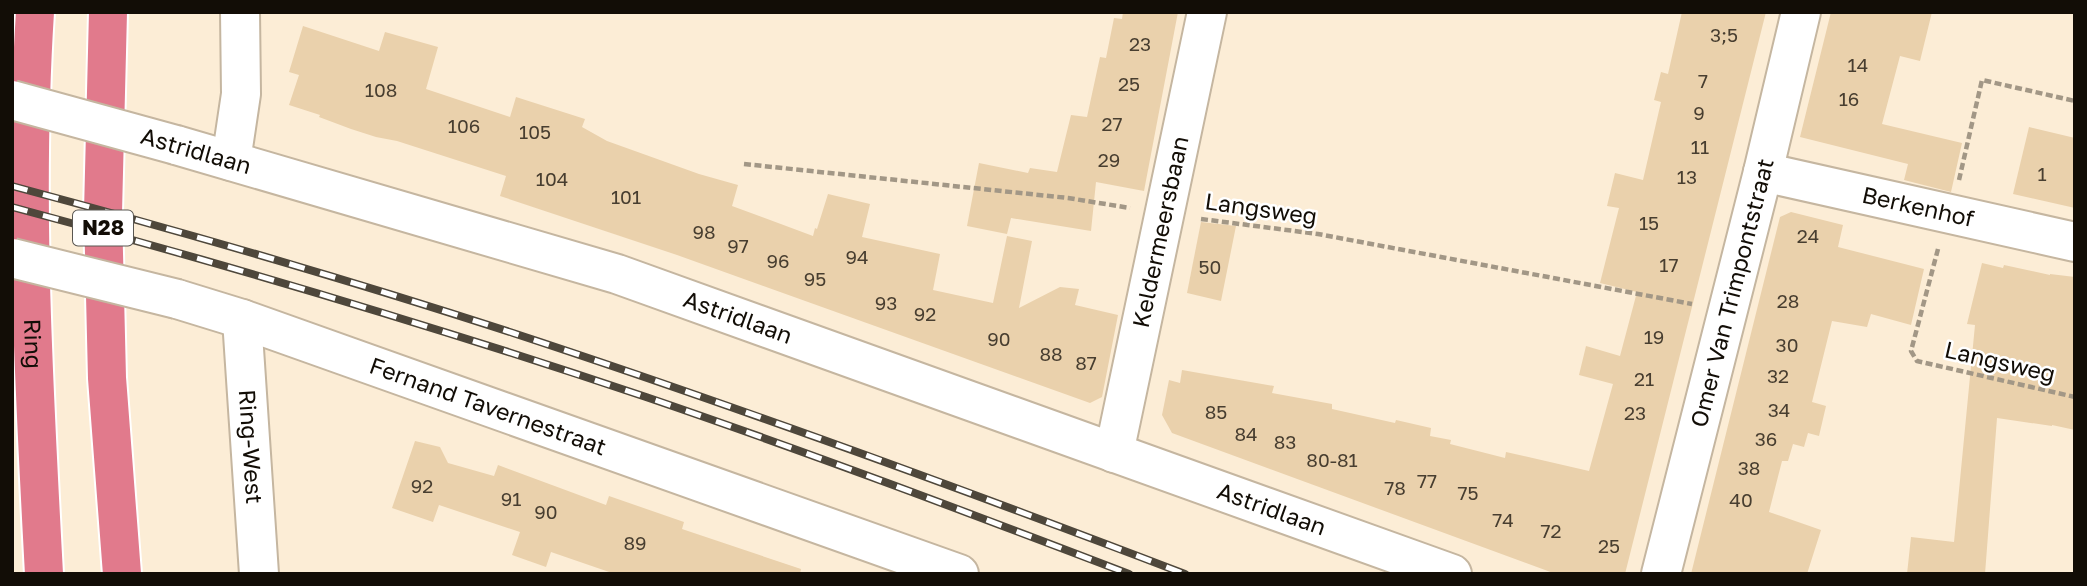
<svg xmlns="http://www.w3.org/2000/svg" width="2087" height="586" font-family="'Golos Text',sans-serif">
<rect width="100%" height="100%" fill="#fcedd6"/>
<g fill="#ead1ac">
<polygon points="1123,12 1178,12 1144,191 1096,182 1091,231 1011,218 1007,234 967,226 979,163 1028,173 1030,168 1057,172 1071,115 1087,117 1100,57 1106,58 1114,18 1122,19"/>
<polygon points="1682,12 1766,12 1625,574 1556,574 1172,433 1162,415 1169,380 1180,383 1182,370 1274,386 1272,393 1332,404 1332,409 1395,423 1396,420 1431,428 1430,436 1451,440 1450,444 1505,458 1506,452 1589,471 1613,384 1579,375 1586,346 1620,356 1637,292 1600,283 1619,208 1607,206 1615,173 1643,180 1661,102 1654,100 1661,72 1668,74"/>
<polygon points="1831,12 1932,12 1920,61 1900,56 1882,124 1962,143 1951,192 1904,180 1908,164 1800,137"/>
<polygon points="303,26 379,51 385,32 438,47 426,89 510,117 516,97 585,119 582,127 607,141 699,174 738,185 732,206 813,236 815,228 817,229 828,194 870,204 862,237 940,254 933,290 993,303 1007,236 1032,241 1019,308 1060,287 1079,289 1075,305 1118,315 1102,397 1090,403 677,255 500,196 506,176 397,141 376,137 351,129 319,117 320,115 289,105 299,75 289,72"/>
<polygon points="2029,127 2075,138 2075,208 2013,194"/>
<polygon points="1791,212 1843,225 1838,247 1924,269 1911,325 1871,314 1867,327 1832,321 1812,402 1826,406 1819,436 1808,433 1804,447 1793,444 1788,461 1782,461 1769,512 1821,530 1807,574 1691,574 1780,217"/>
<polygon points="1201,222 1236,226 1221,301 1187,293"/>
<polygon points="1982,263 2003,268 2004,265 2050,275 2050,274 2075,277 2075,430 2052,425 2052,426 1997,418 1985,574 1907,574 1911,537 1954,542 1975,325 1967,324"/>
<polygon points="415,441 440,447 448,463 494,476 498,465 606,505 609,496 684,522 682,529 801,569 800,574 615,574 551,552 546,567 512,555 520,532 439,505 433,522 392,508"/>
</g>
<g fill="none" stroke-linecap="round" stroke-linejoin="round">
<g stroke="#c5b6a0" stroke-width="42">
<g id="street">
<path id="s1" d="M176,145L617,274L1452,574"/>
<polyline points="231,161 241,94 240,12"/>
<path id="s2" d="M1763,172L2075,242"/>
<path id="s3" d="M177,299L242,319L959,574"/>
<path id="s4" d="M242,319L259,574"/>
<path id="s5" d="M1114,453L1207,12"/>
<path id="s6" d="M1661,574L1763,172L1801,12"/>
</g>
</g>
<g stroke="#fff" stroke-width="42">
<g id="highway">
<path id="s7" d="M35,12C23,199 34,387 44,574"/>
<polyline points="108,12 103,212 107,378 122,574"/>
</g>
</g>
<g stroke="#a29786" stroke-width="4.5" stroke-dasharray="7 3.5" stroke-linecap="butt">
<polyline points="744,164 1068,198 1130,208"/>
<polyline points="1959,180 1982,80 2075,101"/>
<polyline points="1201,219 1318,234 1692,304"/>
<polyline points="1938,249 1911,351 1917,361 2075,397"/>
</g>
<use href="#street" stroke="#fff" stroke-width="38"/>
<use href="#highway" stroke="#e17a8c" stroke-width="38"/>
<g stroke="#4e473b" stroke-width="8">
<g id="rail">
<path d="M12,186C180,231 347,279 513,333C739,407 962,489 1185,574"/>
<path d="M12,207C225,264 437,327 646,397C808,452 969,513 1129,574"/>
</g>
</g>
<use href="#rail" stroke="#fff" stroke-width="5" stroke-dasharray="16" stroke-linecap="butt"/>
<g stroke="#c5b6a0" stroke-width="42" stroke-linecap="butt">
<g id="street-bridge">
<polyline points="12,100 176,145"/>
<polyline points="12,258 177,299"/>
</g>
</g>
<use href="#street-bridge" stroke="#fff" stroke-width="38"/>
</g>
<g text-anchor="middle" stroke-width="5" stroke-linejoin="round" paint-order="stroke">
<g font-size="19" fill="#483e30">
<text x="1724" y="42">3;5</text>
<text x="1140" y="51">23</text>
<text x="1858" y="72">14</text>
<text x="1703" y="88">7</text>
<text x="1129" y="91">25</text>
<text x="381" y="97">108</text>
<text x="1849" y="106">16</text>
<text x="1699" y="120">9</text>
<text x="1112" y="131">27</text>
<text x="464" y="133">106</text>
<text x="535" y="139">105</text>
<text x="1700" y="154">11</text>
<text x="1109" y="167">29</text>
<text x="2042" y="181">1</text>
<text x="1687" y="184">13</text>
<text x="552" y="186">104</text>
<text x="626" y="204">101</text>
<text x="1649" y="230">15</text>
<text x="704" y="239">98</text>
<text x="1808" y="243">24</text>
<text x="738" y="253">97</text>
<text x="857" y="264">94</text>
<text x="778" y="268">96</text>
<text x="1669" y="272">17</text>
<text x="1210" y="274">50</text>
<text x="815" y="286">95</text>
<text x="1788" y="308">28</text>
<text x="886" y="310">93</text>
<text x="925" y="321">92</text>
<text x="1654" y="344">19</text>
<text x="999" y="346">90</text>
<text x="1787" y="352">30</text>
<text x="1051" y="361">88</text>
<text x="1086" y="370">87</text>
<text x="1778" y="383">32</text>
<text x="1644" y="386">21</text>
<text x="1779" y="417">34</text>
<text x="1216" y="419">85</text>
<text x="1635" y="420">23</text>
<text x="1246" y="441">84</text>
<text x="1766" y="446">36</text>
<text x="1285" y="449">83</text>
<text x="1332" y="467">80-81</text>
<text x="1749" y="475">38</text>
<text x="1427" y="488">77</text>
<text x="422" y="493">92</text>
<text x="1395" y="495">78</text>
<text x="1468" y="500">75</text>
<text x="511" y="506">91</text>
<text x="1741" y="507">40</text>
<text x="546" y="519">90</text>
<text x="1503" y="527">74</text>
<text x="1551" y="538">72</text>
<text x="635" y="550">89</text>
<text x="1609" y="553">25</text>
</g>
<rect fill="#fff" stroke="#595651" stroke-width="2" x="73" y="210.5" width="60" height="35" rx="5"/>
<g font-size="21" font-weight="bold" fill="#120d06">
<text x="103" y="235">N28</text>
</g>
<g font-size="23" fill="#120d06" stroke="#fff">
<text transform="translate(196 151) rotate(16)" y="8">Astridlaan</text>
<text dy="8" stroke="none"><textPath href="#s2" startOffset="159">Berkenhof</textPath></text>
<text transform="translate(1261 209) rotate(8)" y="8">Langsweg</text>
<text dy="8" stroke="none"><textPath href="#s5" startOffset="226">Keldermeersbaan</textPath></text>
<text dy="8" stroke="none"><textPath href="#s6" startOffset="290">Omer Van Trimpontstraat</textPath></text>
<text dy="8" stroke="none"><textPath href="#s1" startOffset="588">Astridlaan</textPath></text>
<text dy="8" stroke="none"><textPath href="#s7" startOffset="332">Ring</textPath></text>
<text transform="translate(2000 362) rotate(13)" y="8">Langsweg</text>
<text dy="8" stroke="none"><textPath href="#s3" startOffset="329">Fernand Tavernestraat</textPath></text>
<text dy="8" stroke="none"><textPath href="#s4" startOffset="128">Ring-West</textPath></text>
<text dy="8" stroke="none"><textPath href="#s1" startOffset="1155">Astridlaan</textPath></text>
</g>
</g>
<rect width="2087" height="586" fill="none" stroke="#120d06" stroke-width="28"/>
</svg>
